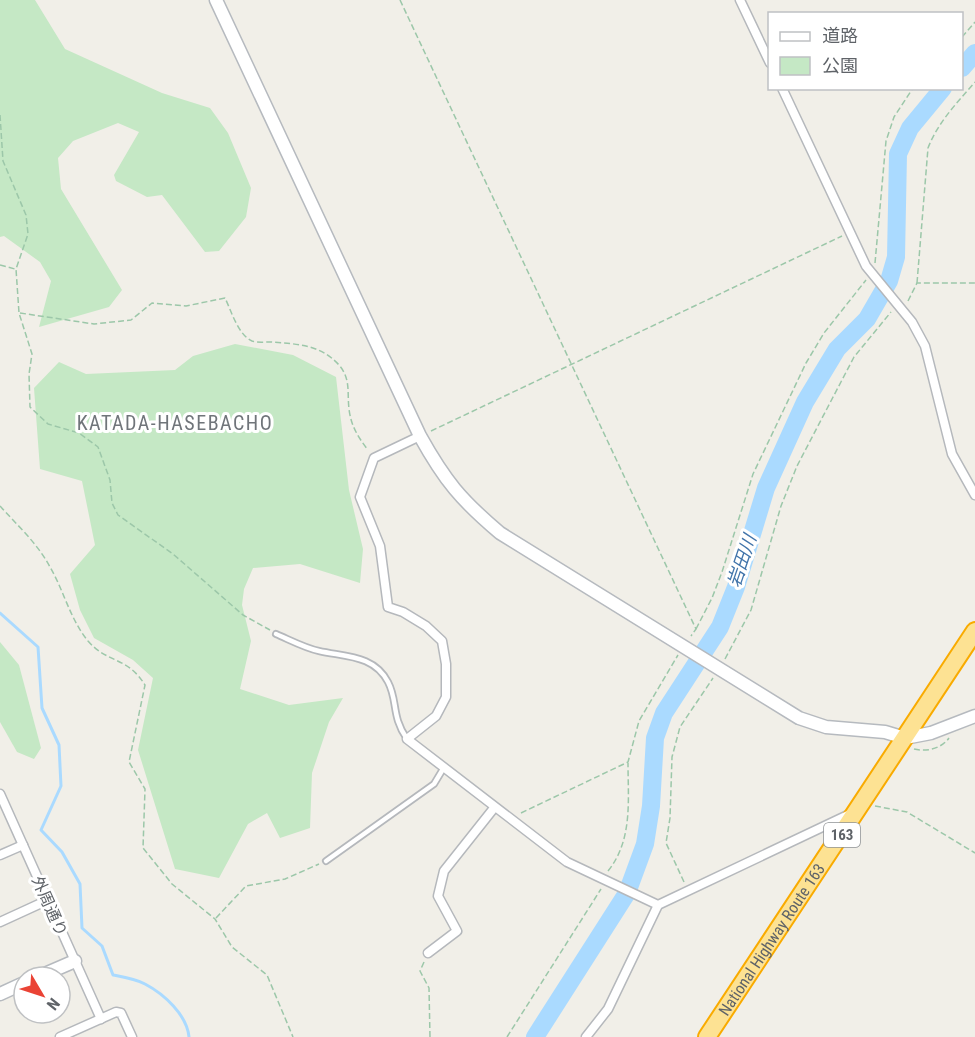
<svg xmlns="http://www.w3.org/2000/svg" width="975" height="1037" font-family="'Roboto Condensed','Noto Sans JP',sans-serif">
<rect width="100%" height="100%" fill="#f1efe8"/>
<g fill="#c5e8c5">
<polygon points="0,0 35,0 65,49 162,93 210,108 228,133 251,188 246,217 219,251 205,252 162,195 147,197 116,181 114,175 139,132 118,123 73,141 58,158 61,189 122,290 109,307 39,327 51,281 40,262 4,236 0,237"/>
<polygon points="235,344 293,355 336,377 349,490 363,549 360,583 300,564 253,568 244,589 242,605 251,641 240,689 289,705 343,698 329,722 312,773 310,828 280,838 267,813 248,824 219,878 175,869 138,750 153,678 133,660 94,638 80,610 70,574 95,545 82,481 40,469 34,388 59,362 86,374 175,370 193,356"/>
<polygon points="0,642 19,665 41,748 34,759 17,752 0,722"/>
</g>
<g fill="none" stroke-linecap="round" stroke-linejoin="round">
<path stroke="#aadaff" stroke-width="3" d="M0,613L38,647L42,708L59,745L61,786L41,830L62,852L80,884L82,928L102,946L113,975C123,977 136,979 145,984C164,994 187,1015 189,1037"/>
<g stroke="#aadaff" stroke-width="18">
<polyline points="962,68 975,53"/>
<polyline points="535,1037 627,893 645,844 651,806 655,738 664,713 720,627 736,587 766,488 805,402 837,349 867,319 889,281 896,257 898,154 910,128 943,88"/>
</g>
<g stroke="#b5b8bc" stroke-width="8">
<g id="lane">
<path d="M276,634C290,640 305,648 319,651C346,657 374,655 388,682C398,701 391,716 407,739"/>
<polyline points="326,861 434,784 443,769"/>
</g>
</g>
<g stroke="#b5b8bc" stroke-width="11">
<g id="street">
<polyline points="740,0 770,63"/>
<polyline points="782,88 866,266 912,322 925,346 952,454 975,495"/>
<polyline points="420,436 374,458 360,497 380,546 388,607 403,612 426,626 442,641 446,664 446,697 436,716 407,739 567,862 658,905"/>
<polyline points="0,794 101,1019"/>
<polyline points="0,855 23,845"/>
<polyline points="0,922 48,900"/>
<polyline points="428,953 457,931 438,896 444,871 494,808"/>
<polyline points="60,1037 116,1012 121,1013 132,1037"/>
<polyline points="586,1037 608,1009 658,905 852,813"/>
</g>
</g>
<g stroke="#b6babf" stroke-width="15">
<g id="secondary">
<path d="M216,0L420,436C445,481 461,500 500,533L799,718L826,727L885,732L905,738L931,733L975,716"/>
<polyline points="38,977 75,961"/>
<polyline points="0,994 24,983"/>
</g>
</g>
<g stroke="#f9ab00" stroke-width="20">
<g id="highway">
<path id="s1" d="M707,1037L975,631"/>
</g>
</g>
<g stroke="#9cc7a9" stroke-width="1.5" stroke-dasharray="6 3" stroke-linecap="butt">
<polyline points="400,0 696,629 691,636"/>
<polyline points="962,37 975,22"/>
<polyline points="0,115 3,161 26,215 28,234 16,269 19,313 32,354 29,374 30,407 48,424 79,433 98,447 110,480 112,503 118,515 173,554 243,615 270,630"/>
<polyline points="875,263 886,141 894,117 913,88"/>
<polyline points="0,265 15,269"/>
<path d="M917,283L928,148C938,122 957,103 975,82"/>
<polyline points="908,301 917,283 975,283"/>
<path d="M20,313L94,324L131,320L152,303L186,306L225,298C231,310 238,335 252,341C257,343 265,342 271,342C296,344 320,344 339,365C351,379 347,392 349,409C351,426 358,437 368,450"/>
<polyline points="431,431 842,236"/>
<path d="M0,506C17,525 38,544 50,567C64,591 70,619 88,641C108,664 127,656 145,685L129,762L145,789L143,848L172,884L215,919L232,947L267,975L293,1037"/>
<polyline points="696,629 712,598 722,572 753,474 806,363 824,333 866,280"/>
<polyline points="725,659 751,610 781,506 797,466 854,357 891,312"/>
<path d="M914,749C926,752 941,749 949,738"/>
<polyline points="875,806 907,812 975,853"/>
<polyline points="521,813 628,762 639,721 678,655"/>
<path d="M608,871C633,840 628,800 628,763"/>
<polyline points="684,882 666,843 670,818 672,757 680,727 713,678"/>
<polyline points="216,918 246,886 285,879 319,864"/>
<polyline points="424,962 420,971 429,988 430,1037"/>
<polyline points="507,1037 601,889"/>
</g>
<use href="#lane" stroke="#fff" stroke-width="4.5"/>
<use href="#street" stroke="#fff" stroke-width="8"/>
<use href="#secondary" stroke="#fff" stroke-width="12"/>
<use href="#highway" stroke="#fde293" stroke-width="16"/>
</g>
<g text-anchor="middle" stroke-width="6" stroke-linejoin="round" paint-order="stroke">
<rect fill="#fff" stroke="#8f9295" stroke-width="1.5" x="824" y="823" width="36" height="24" rx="4.5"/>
<g font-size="15" font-weight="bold" fill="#5f6368">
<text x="842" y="840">163</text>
</g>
<g font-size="16" fill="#5f6368" stroke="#fff">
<text transform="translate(50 906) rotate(66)" y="6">外周通り</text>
<text dy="6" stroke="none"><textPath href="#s1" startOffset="117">National Highway Route 163</textPath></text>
</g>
<g font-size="18" font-style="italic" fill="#4174aa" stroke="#fff">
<text transform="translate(742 561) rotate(-71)" y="6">岩田川</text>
</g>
<g font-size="20" letter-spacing="1.5" fill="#70757a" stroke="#fff">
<text x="175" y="430">KATADA-HASEBACHO</text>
</g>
</g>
<rect x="768" y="12" width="195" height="78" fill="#ffffff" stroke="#bfc1c3" stroke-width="1.5"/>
<rect x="780" y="32" width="30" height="9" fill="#ffffff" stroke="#bfc1c3" stroke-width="1.5"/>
<text x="822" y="42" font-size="18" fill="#5f6368">道路</text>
<rect x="780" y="57" width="30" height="18" fill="#c5e8c5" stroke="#bfc1c3" stroke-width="1.5"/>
<text x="822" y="72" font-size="18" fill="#5f6368">公園</text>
<g transform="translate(42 995) rotate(129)"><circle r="28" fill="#ffffff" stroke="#bfc1c3" stroke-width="1.5"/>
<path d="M0-4.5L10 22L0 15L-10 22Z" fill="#ea4335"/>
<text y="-9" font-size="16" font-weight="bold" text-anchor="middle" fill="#5f6368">N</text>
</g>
</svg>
